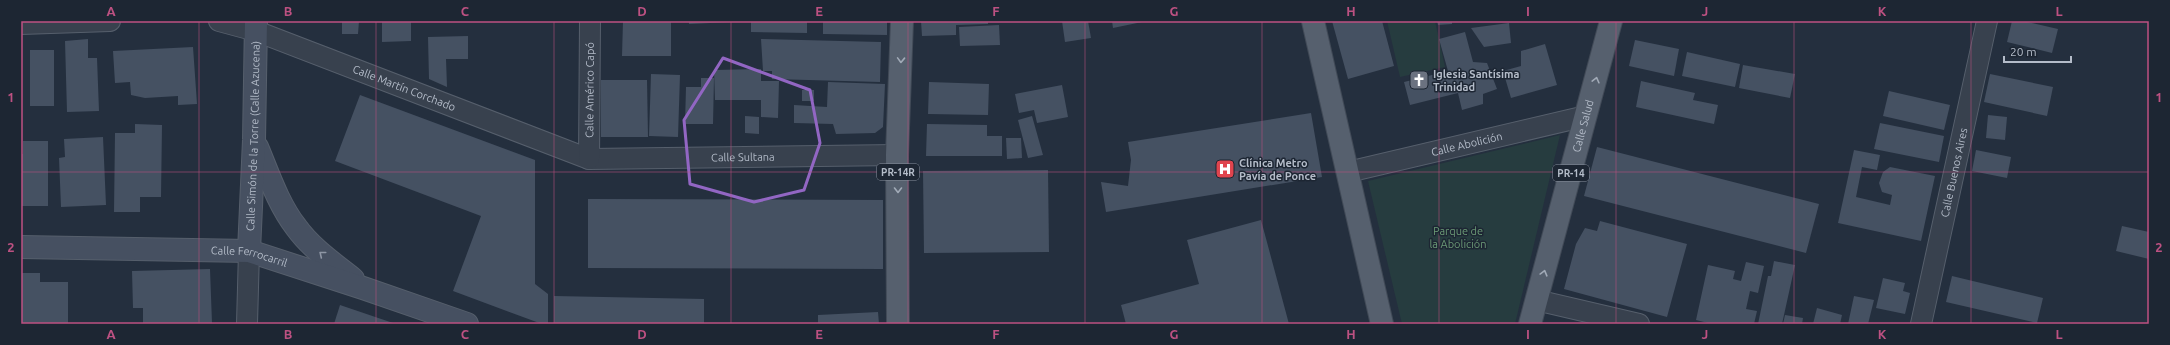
<svg xmlns="http://www.w3.org/2000/svg" width="2170" height="345" font-family="Ubuntu,sans-serif">
<rect width="100%" height="100%" fill="#242f3e"/>
<g fill="#263c3f">
<polygon points="1387,21 1435,21 1445,67 1400,77"/>
<polygon points="1560,135 1515,324 1402,324 1368,181"/>
</g>
<g fill="#455162">
<polygon points="342,21 359,21 358,34 342,34"/>
<polygon points="382,21 411,21 411,41 382,42"/>
<polygon points="623,21 671,21 671,56 622,56"/>
<polygon points="689,21 732,21 732,22 689,24"/>
<polygon points="751,21 807,21 807,33 751,32"/>
<polygon points="823,21 887,21 887,35 823,34"/>
<polygon points="921,21 988,21 988,24 956,25 956,35 922,36"/>
<polygon points="1062,21 1088,21 1091,38 1065,42"/>
<polygon points="1112,21 1142,21 1142,22 1113,28"/>
<polygon points="1332,21 1382,21 1394,66 1348,79"/>
<polygon points="1437,21 1452,21 1452,24 1438,25"/>
<polygon points="2012,21 2023,21 2058,29 2052,53 2007,42"/>
<polygon points="1509,23 1511,43 1484,47 1471,28"/>
<polygon points="999,25 1000,45 960,46 959,27"/>
<polygon points="1465,32 1473,62 1487,63 1497,89 1483,94 1483,104 1462,110 1458,93 1410,105 1404,82 1448,71 1439,39"/>
<polygon points="468,36 468,59 446,59 447,87 429,79 428,37"/>
<polygon points="88,39 88,58 97,58 99,111 67,112 65,41"/>
<polygon points="761,39 881,42 880,82 772,79 772,71 763,71"/>
<polygon points="1635,40 1679,49 1674,76 1629,66"/>
<polygon points="1545,44 1557,85 1511,98 1503,71 1521,66 1521,51"/>
<polygon points="193,47 197,104 178,105 178,96 145,98 131,95 130,82 115,83 113,51"/>
<rect x="30" y="50" width="24" height="56"/>
<polygon points="1687,52 1740,64 1735,87 1682,76"/>
<polygon points="1743,65 1795,74 1790,98 1739,88"/>
<polygon points="761,69 761,81 779,81 778,118 761,117 761,100 715,100 714,70"/>
<polygon points="651,74 680,75 678,137 649,136"/>
<polygon points="1990,74 2053,87 2047,116 1984,102"/>
<polygon points="701,78 714,78 713,124 685,124 686,87 701,87"/>
<polygon points="601,80 647,80 648,137 601,137"/>
<polygon points="1641,81 1695,93 1693,100 1718,105 1714,124 1636,107"/>
<polygon points="828,82 885,84 883,127 875,133 836,134 833,124 794,123 794,105 827,107"/>
<polygon points="929,82 989,84 988,115 928,114"/>
<polygon points="1062,85 1068,117 1037,123 1034,110 1019,113 1015,94"/>
<rect x="802" y="90" width="12" height="11"/>
<polygon points="1889,91 1950,105 1944,130 1883,116"/>
<polygon points="360,95 535,160 535,284 548,294 548,324 542,324 453,291 481,216 335,161"/>
<polygon points="1311,113 1322,177 1106,212 1101,182 1128,186 1131,160 1128,142"/>
<polygon points="1988,115 2007,117 2005,140 1986,138"/>
<polygon points="745,116 759,117 759,134 745,133"/>
<polygon points="1032,116 1043,155 1028,158 1018,120"/>
<polygon points="1880,123 1944,136 1939,162 1874,149"/>
<polygon points="135,124 162,125 161,197 140,197 140,212 114,212 115,133 135,133"/>
<polygon points="927,124 987,125 987,136 1002,136 1002,156 926,156"/>
<polygon points="103,137 106,205 61,207 59,158 65,157 64,139"/>
<polygon points="1006,138 1021,138 1022,158 1007,159"/>
<polygon points="23,141 48,141 48,206 21,206 21,154 23,154"/>
<polygon points="1597,147 1819,204 1806,253 1584,196"/>
<polygon points="1854,150 1880,155 1877,170 1862,167 1856,197 1890,205 1892,195 1882,192 1879,183 1883,172 1890,167 1935,176 1921,241 1838,223"/>
<polygon points="1976,150 2011,157 2007,178 1972,171"/>
<polygon points="1048,170 1049,252 924,253 923,171"/>
<polygon points="588,199 883,200 883,269 588,268"/>
<polygon points="1261,220 1289,324 1126,324 1121,305 1199,284 1187,240"/>
<polygon points="1600,221 1687,244 1667,317 1564,289 1576,244 1585,228 1597,231"/>
<polygon points="2122,226 2149,232 2149,259 2116,251"/>
<polygon points="1774,261 1795,265 1782,324 1758,324 1768,276 1771,276"/>
<polygon points="1746,262 1764,266 1758,293 1750,291 1746,309 1757,311 1754,324 1712,324 1696,320 1708,265 1735,271 1733,279 1741,281"/>
<polygon points="210,269 212,323 143,324 143,308 133,308 132,271"/>
<polygon points="21,273 40,273 40,282 68,282 68,324 21,324"/>
<polygon points="1952,276 2043,298 2037,323 1946,302"/>
<polygon points="1883,278 1905,283 1903,291 1910,293 1905,314 1876,308"/>
<polygon points="554,296 704,299 704,324 554,324"/>
<polygon points="1854,296 1874,300 1868,324 1848,324"/>
<polygon points="340,305 393,323 392,324 334,324"/>
<polygon points="1817,308 1842,315 1840,324 1813,324"/>
<polygon points="878,312 879,324 818,324 818,315"/>
<polygon points="1785,315 1803,318 1802,324 1783,324"/>
</g>
<g fill="none" stroke-linecap="round" stroke-linejoin="round">
<g stroke="#565f6c" stroke-width="22">
<g id="street">
<path id="s1" d="M219,21L256,31L589,159L897,155"/>
<polyline points="21,24 110,21"/>
<path id="s2" d="M589,159L590,21"/>
<path id="s3" d="M1348,172L1586,116"/>
<polyline points="1536,300 1639,324"/>
<polyline points="247,324 249,251"/>
<path id="s4" d="M1921,324L1987,21"/>
</g>
</g>
<g stroke="#565f6c" stroke-width="24">
<g id="secondary">
<path d="M257,147C268,173 278,204 296,227C311,248 333,263 353,279"/>
<path id="s5" d="M21,247L249,251L363,288L467,324"/>
<path id="s6" d="M249,251L254,140L256,21"/>
</g>
</g>
<g stroke="#414a57" stroke-width="24">
<g id="primary">
<polyline points="1313,21 1382,324"/>
<polyline points="898,324 897,155 902,21"/>
<path id="s7" d="M1530,324L1611,21"/>
</g>
</g>
<use href="#street" stroke="#38414e" stroke-width="20"/>
<use href="#secondary" stroke="#465061" stroke-width="22"/>
<use href="#primary" stroke="#56606e" stroke-width="22"/>
</g>
<defs><path id="oneway-chevron" d="M-2-3.5L2.5 0L-2 3.5" fill="none" stroke-width="1.6" stroke-linecap="round" stroke-linejoin="round"/></defs>
<g stroke="#a1aab7">
<use href="#oneway-chevron" transform="translate(901 60) rotate(92)"/>
<use href="#oneway-chevron" transform="translate(1596 80) rotate(-76)"/>
<use href="#oneway-chevron" transform="translate(898 190) rotate(90)"/>
<use href="#oneway-chevron" transform="translate(1544 273) rotate(-75)"/>
</g>
<use stroke="#8e96a5" href="#oneway-chevron" transform="translate(322 254) rotate(-141)"/>
<path fill="none" stroke="#9266c3" stroke-width="3" stroke-linejoin="round" d="M723,58L810,90L820,143L804,190L754,202L690,184L684,120Z"/>
<path fill="none" stroke="#bd5182" stroke-width="1" stroke-opacity="0.55" d="M199,21V324M376,21V324M554,21V324M731,21V324M908,21V324M1085,21V324M1262,21V324M1439,21V324M1616,21V324M1794,21V324M1971,21V324M21,172H2149"/>
<defs>
<g id="church-square" transform="scale(1)"><rect x="-9" y="-9" width="18" height="18" rx="4" fill="#6b7280" stroke="#1d2633"/><path d="M-1.2-6h2.4v3.5h3.3v2.4h-3.3V6h-2.4V-.1h-3.3v-2.4h3.3Z" fill="#fff"/></g>
<g id="hospital-square" transform="scale(1)"><rect x="-9" y="-9" width="18" height="18" rx="4" fill="#e0444e" stroke="#1d2633"/><path d="M-5-5h3v3.5h4V-5h3V5h-3V1.5h-4V5h-3Z" fill="#fff"/></g>
</defs>
<g fill-rule="evenodd">
<use href="#church-square" x="1419" y="80"/>
<use href="#hospital-square" x="1225" y="169"/>
</g>
<g text-anchor="middle" stroke-width="3" stroke-linejoin="round" paint-order="stroke">
<g fill="#1d2633" stroke="#878f9c" stroke-width="1">
<rect x="877" y="164" width="42" height="16" rx="3"/>
<rect x="1553" y="165" width="36" height="16" rx="3"/>
</g>
<g font-size="10" font-weight="bold" fill="#b4bcc9">
<text x="898" y="176">PR-14R</text>
<text x="1571" y="177">PR-14</text>
</g>
<g font-size="11" font-weight="bold" fill="#b4bcc9" stroke="#1d2633" text-anchor="start">
<text x="1433" y="78">Iglesia Santísima<tspan x="1433" dy="13">Trinidad</tspan></text>
<text x="1239" y="167">Clínica Metro<tspan x="1239" dy="13">Pavía de Ponce</tspan></text>
</g>
<g font-size="11" fill="#b4bcc9" stroke="#1d2633">
<text dy="4" stroke="none"><textPath href="#s1" startOffset="197">Calle Martín Corchado</textPath></text>
<text dy="4" stroke="none"><textPath href="#s2" startOffset="69">Calle Américo Capó</textPath></text>
<text dy="4" stroke="none"><textPath href="#s7" startOffset="205">Calle Salud</textPath></text>
<text dy="4" stroke="none"><textPath href="#s6" startOffset="115">Calle Simón de la Torre (Calle Azucena)</textPath></text>
<text dy="4" stroke="none"><textPath href="#s3" startOffset="122">Calle Abolición</textPath></text>
<text dy="4" stroke="none"><textPath href="#s1" startOffset="549">Calle Sultana</textPath></text>
<text dy="4" stroke="none"><textPath href="#s4" startOffset="155">Calle Buenos Aires</textPath></text>
<text dy="4" stroke="none"><textPath href="#s5" startOffset="229">Calle Ferrocarril</textPath></text>
</g>
<g font-size="11" fill="#6b9a76" stroke="#1d2633">
<text x="1458" y="235">Parque de<tspan x="1458" dy="13">la Abolición</tspan></text>
</g>
</g>
<rect width="2170" height="345" fill="none" stroke="#1d2633" stroke-width="44"/>
<path d="M2004 56v6h67v-6" fill="none" stroke="#b4bcc9" stroke-width="2"/>
<text x="2010" y="56" font-size="12" fill="#b4bcc9" stroke="#1d2633" stroke-width="3" paint-order="stroke">20 m</text>
<rect x="22" y="22" width="2126" height="301" fill="none" stroke="#bd5182" stroke-width="1.5"/>
<g font-size="13" text-anchor="middle" font-weight="bold" fill="#bd5182">
<text x="111" y="16">A</text>
<text x="288" y="16">B</text>
<text x="465" y="16">C</text>
<text x="642" y="16">D</text>
<text x="819" y="16">E</text>
<text x="996" y="16">F</text>
<text x="1174" y="16">G</text>
<text x="1351" y="16">H</text>
<text x="1528" y="16">I</text>
<text x="1705" y="16">J</text>
<text x="1882" y="16">K</text>
<text x="2059" y="16">L</text>
<text x="11" y="102">1</text>
<text x="2159" y="102">1</text>
<text x="11" y="252">2</text>
<text x="2159" y="252">2</text>
<text x="111" y="339">A</text>
<text x="288" y="339">B</text>
<text x="465" y="339">C</text>
<text x="642" y="339">D</text>
<text x="819" y="339">E</text>
<text x="996" y="339">F</text>
<text x="1174" y="339">G</text>
<text x="1351" y="339">H</text>
<text x="1528" y="339">I</text>
<text x="1705" y="339">J</text>
<text x="1882" y="339">K</text>
<text x="2059" y="339">L</text>
</g>
</svg>
